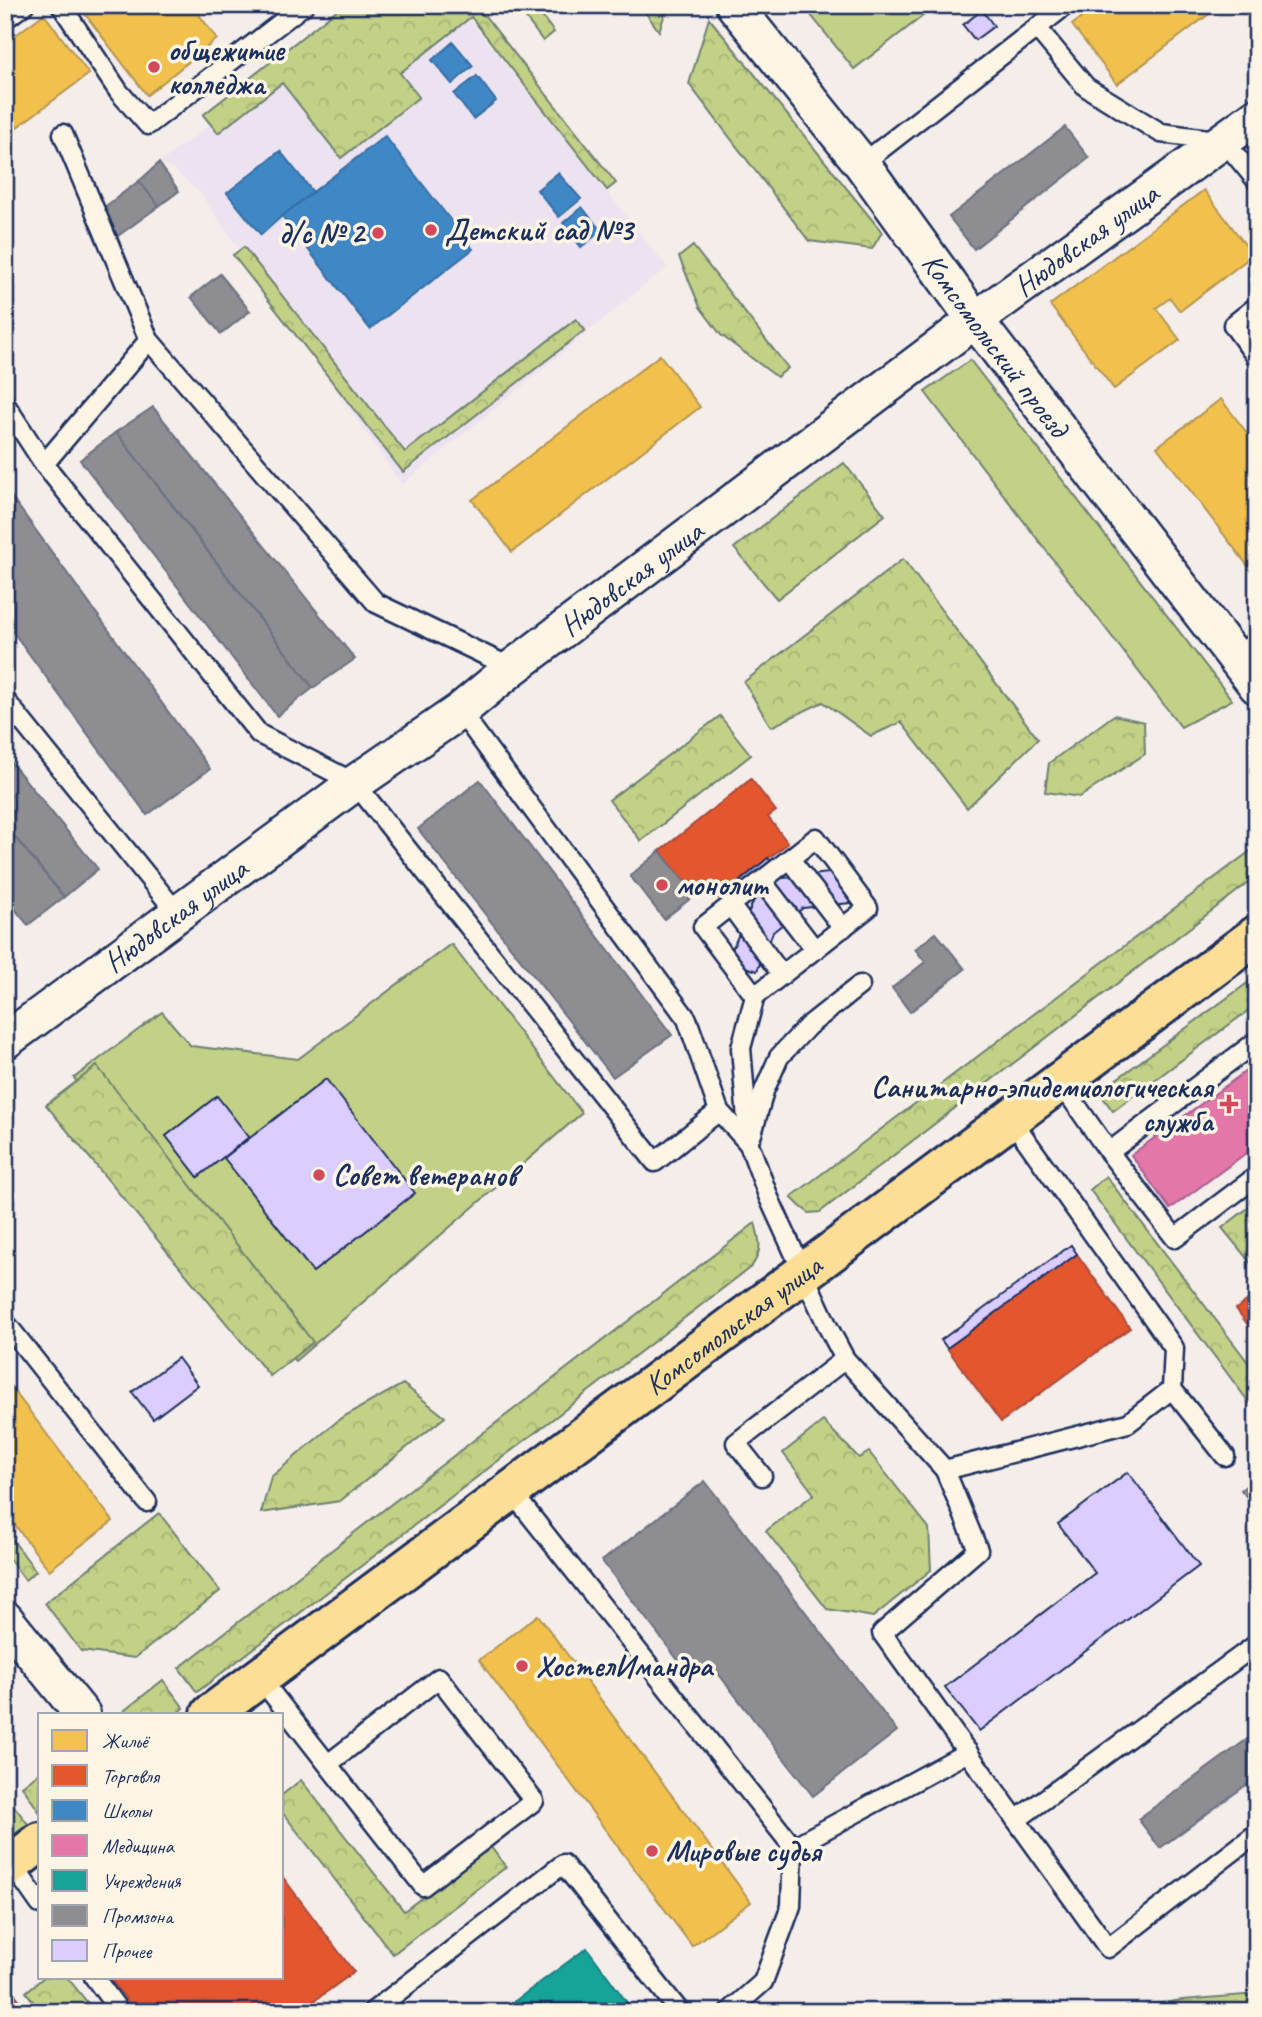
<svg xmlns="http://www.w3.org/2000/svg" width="1262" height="2017" font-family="Caveat,sans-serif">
<defs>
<pattern id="forest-crowns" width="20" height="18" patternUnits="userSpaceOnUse" patternTransform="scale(1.75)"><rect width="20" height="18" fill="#c2d186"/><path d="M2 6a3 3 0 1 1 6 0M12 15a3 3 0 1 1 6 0" fill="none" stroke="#a6b476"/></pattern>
</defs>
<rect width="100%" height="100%" fill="#f5edea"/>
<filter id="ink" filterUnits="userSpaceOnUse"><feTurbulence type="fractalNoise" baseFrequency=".0143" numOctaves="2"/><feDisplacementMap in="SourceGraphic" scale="14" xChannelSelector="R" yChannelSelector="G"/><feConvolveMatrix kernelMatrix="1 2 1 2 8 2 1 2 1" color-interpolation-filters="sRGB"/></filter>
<g filter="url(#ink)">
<polygon fill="#ede3f0" points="368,5 458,5 667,267 402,485 200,193 174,170 159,163"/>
<g fill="#c2d186" stroke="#6e8072" stroke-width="2">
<polygon points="803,5 937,5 854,69"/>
<polygon points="970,360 1232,700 1181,727 925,392"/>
<polygon points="451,944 582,1113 295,1361 74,1078 162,1012 191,1046 298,1059"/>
</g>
<g fill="url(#forest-crowns)" stroke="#6e8072" stroke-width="2">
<polygon points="343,5 461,5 485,16 616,183 607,190 471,17 400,73 419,97 341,158 282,83 218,133 203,115"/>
<polygon points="516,5 533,5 554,32 543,41"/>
<polygon points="640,5 668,5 659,31"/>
<polygon points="709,18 882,232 872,249 809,241 689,84"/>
<polygon points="693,246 788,368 777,377 721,335 700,307 679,257"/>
<polygon points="244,247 405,452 576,319 585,330 403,472 233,255"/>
<polygon points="844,463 885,515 777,599 734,548"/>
<polygon points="903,559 1038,739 967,808 901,722 871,736 823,702 771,727 744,682"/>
<polygon points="1114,715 1144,722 1145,754 1080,797 1045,792 1049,763"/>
<polygon points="720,716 751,755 641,841 609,800"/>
<polygon points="1257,846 1257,876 820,1212 809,1213 800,1206 791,1197"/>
<polygon points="1257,976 1257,1004 1113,1111 1099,1092"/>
<polygon points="97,1066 313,1342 270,1376 46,1105"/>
<polygon points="1106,1176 1257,1374 1257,1413 1090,1190"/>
<polygon points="1257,1201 1257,1265 1254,1267 1222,1228"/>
<path d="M755,1223C760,1241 763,1249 752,1266L197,1692L179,1668Z"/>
<polygon points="403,1384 445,1417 340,1501 261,1513 271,1477 341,1418"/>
<polygon points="823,1421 859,1458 869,1452 929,1528 931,1570 873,1617 827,1609 766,1531 814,1494 783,1453"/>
<polygon points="159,1513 220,1591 135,1658 81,1651 45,1603"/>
<polygon points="5,1530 36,1571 25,1580 5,1553"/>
<polygon points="163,1680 184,1708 176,1714 120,1714"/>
<polygon points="40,1772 40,1813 22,1786"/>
<polygon points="301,1780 404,1911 490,1846 506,1867 393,1954 282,1812 282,1795"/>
<polygon points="7,1797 28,1824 5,1842 5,1798"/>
<polygon points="44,1977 67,1977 95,2012 41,2012 26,1992"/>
<polygon points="1257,1994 1257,2012 1106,2012 1182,2000"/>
</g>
<g fill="#f2c14e" stroke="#b29553" stroke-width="2">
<polygon points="78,5 192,5 217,39 147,95"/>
<polygon points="1098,5 1221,5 1117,84 1072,25"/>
<polygon points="44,14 89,74 5,136 5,43"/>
<polygon points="1204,190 1253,255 1180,311 1170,298 1156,308 1180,340 1114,389 1050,305"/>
<polygon points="660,355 700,407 512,552 472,500"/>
<polygon points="1221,399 1257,446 1257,578 1157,447"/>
<polygon points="5,1379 113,1521 49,1570 5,1512"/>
<polygon points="538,1615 751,1902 692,1946 479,1660"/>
</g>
<g fill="#e4572e" stroke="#a84b3c" stroke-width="2">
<polygon points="751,779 776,811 768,817 788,843 718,898 707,885 695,895 660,851"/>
<polygon points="1077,1254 1130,1328 1001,1422 947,1348"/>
<polygon points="1257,1293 1257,1337 1236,1309"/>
<polygon points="282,1876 354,1972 299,2012 136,2012 109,1977 282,1977"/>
<polygon points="15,1994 28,2012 5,2012 5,2001"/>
</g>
<g fill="#3f88c5" stroke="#346da6" stroke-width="2">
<polygon points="453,42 473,66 452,84 432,60"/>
<polygon points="477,76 496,101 473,119 454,94"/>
<polygon points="385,136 473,249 370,329 282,216"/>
<polygon points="280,151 313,192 282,216 261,235 227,193"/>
<polygon points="558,173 581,199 559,217 537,190"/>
<polygon points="582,207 601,231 581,247 563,223"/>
</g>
<polygon fill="#e377a8" stroke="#a76192" stroke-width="2" points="1257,1063 1257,1145 1170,1209 1131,1155"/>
<polygon fill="#17a398" stroke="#188087" stroke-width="2" points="587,1948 634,2012 500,2012"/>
<g fill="#8d8d92" stroke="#6b7182" stroke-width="2">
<polygon points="1065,127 1089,158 974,249 949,217"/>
<polygon points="159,163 179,191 159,206 139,181"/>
<polygon points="139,181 159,206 118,236 98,212"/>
<polygon points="220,274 250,311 221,334 191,297"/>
<polygon points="153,407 355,659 313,688 116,432"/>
<polygon points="116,432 313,688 277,716 80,460"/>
<polygon points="5,488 210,769 147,815 5,621"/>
<polygon points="5,755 98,869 64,897 5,825"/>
<polygon points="480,780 672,1035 613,1077 418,829"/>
<polygon points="5,825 64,897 28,925 5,897"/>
<polygon points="660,851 695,895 664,919 630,876"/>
<polygon points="936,933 965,969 910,1012 892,988 925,962 915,949"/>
<polygon points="1257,1477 1257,1510 1241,1490"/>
<polygon points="705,1481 897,1731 813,1796 710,1663 691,1677 602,1561"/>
<polygon points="1257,1732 1257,1777 1160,1848 1138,1819"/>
</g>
<g fill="#dbcdff" stroke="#1b2f5e" stroke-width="2">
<polygon points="982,10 994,26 975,40 963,25"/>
<polygon points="768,858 784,878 847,871 850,903 803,908 773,932 757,971 727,961 754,900 740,881"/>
<polygon points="326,1079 415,1193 313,1272 224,1158"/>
<polygon points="217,1096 249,1137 198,1177 166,1136"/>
<polygon points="1071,1245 1077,1254 947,1348 941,1340"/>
<polygon points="178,1358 198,1385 153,1419 132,1392"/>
<polygon points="1128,1472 1199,1566 979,1731 945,1687 1095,1573 1058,1524"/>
</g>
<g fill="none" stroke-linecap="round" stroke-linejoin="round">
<g stroke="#1b2f5e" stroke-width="23">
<g id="lane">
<polyline points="61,5 119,92 148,125 304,5"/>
<polyline points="5,19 24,5"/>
<polyline points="1037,28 1086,87 1161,133 1224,141 1257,181"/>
<polyline points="63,134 149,340 376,603 512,668"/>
<polyline points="862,164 1066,5"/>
<polyline points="1257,306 1233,325 1257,358"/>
<polyline points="5,404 44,464 259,734 355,783 655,1162 719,1111"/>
<polyline points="44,464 149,340"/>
<polyline points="1235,657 1257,641"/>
<polyline points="5,700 177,913"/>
<polyline points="460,711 687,1019 719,1111 749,1144"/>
<polyline points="790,859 843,928"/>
<polyline points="762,881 815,950"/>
<polyline points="730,905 782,975"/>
<polyline points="755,996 703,927 816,838 868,908 755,996 741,1048 749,1144 769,1198 829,1329 845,1359 945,1470 1128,1423 1172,1389 1225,1456"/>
<polyline points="1060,1082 1109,1152 1175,1238 1257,1176"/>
<polyline points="1011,1119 1174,1348 1172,1389"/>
<polyline points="752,1134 764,1091 779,1057 808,1026 860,985"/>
<polyline points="1109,1152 1257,1041"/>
<polyline points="5,1322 147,1502"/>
<polyline points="945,1470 978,1550 882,1633 1108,1948 1257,1833"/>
<polyline points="762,1476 736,1443 845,1359"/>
<polyline points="511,1491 793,1847 791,1906 763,1982 729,2012"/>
<polyline points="260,1678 423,1886 534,1801 439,1678 328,1764"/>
<polyline points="1016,1820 1257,1644"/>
<polyline points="793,1847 968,1752"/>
<polyline points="12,1864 40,1904"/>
<polyline points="94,1977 120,2012"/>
<polyline points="372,2012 563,1864 680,2012"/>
</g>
</g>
<g stroke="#1b2f5e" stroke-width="40">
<g id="street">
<path id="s1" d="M734,5L862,164L975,320L1257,686"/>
<path id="s2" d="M5,1041L355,783L460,711L512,668L975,320L1257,116"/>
<polyline points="5,1619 82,1714"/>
</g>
</g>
<g stroke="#1b2f5e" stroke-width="44">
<g id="primary">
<path id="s3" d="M211,1714L1257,935"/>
<polyline points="5,1869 40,1842"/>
</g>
</g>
<use href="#lane" stroke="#fcf5e5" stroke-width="18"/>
<use href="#street" stroke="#fcf5e5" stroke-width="35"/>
<use href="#primary" stroke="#fdde96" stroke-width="38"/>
</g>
</g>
<g fill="#d1495b" stroke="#fcf5e5" stroke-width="2.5">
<circle cx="154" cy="67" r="7"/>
<circle cx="431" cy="230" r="7"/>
<circle cx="378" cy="233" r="7"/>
<circle cx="662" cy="885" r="7"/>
<path d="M1225.5 1093.5h7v7h7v7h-7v7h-7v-7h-7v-7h7z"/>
<circle cx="319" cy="1175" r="7"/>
<circle cx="522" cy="1666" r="7"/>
<circle cx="652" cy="1851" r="7"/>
</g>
<g text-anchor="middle" stroke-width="7" stroke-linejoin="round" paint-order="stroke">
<g font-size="30" font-weight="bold" fill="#1b2f5e" stroke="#fcf5e5" text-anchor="start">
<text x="168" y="60">общежитие<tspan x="168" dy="34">колледжа</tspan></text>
<text x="445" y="240">Детский сад №3</text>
<text x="364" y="243" text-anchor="end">д/с № 2</text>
<text x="676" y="895">монолит</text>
<text x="1213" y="1097" text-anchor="end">Санитарно-эпидемиологическая<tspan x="1213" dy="34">служба</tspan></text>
<text x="333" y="1185">Совет ветеранов</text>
<text x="536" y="1676">ХостелИмандра</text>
<text x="666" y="1861">Мировые судья</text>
</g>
<g font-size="30" fill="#1b2f5e" stroke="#fcf5e5">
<text dy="10" stroke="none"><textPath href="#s2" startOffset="1346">Нюдовская улица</textPath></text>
<text dy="10" stroke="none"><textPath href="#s1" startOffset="429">Комсомольский проезд</textPath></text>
<text dy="10" stroke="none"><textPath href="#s2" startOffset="779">Нюдовская улица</textPath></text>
<text dy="10" stroke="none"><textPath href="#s2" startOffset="212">Нюдовская улица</textPath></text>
<text dy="10" stroke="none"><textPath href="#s3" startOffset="651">Комсомольская улица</textPath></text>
</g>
</g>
<rect width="1262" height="2017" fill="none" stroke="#fcf5e5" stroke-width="28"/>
<rect x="14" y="14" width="1234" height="1989" fill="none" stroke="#1b2f5e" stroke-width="2.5" filter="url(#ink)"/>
<rect x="38" y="1713" width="245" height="266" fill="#fcf5e5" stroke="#a2a6af" stroke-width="2"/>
<rect x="52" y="1730" width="35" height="21" fill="#f2c14e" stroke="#a2a6af" stroke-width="2"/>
<text x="102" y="1748" font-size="21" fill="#1b2f5e">Жильё</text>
<rect x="52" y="1765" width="35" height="21" fill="#e4572e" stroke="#a2a6af" stroke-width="2"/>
<text x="102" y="1783" font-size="21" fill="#1b2f5e">Торговля</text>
<rect x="52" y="1800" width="35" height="21" fill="#3f88c5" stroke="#a2a6af" stroke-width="2"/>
<text x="102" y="1818" font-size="21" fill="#1b2f5e">Школы</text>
<rect x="52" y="1835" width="35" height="21" fill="#e377a8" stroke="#a2a6af" stroke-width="2"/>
<text x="102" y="1853" font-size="21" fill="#1b2f5e">Медицина</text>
<rect x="52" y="1870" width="35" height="21" fill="#17a398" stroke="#a2a6af" stroke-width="2"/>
<text x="102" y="1888" font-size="21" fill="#1b2f5e">Учреждения</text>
<rect x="52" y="1905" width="35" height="21" fill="#8d8d92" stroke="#a2a6af" stroke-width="2"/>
<text x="102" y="1923" font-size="21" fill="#1b2f5e">Промзона</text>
<rect x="52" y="1940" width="35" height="21" fill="#dbcdff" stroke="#a2a6af" stroke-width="2"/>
<text x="102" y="1958" font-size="21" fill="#1b2f5e">Прочее</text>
</svg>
